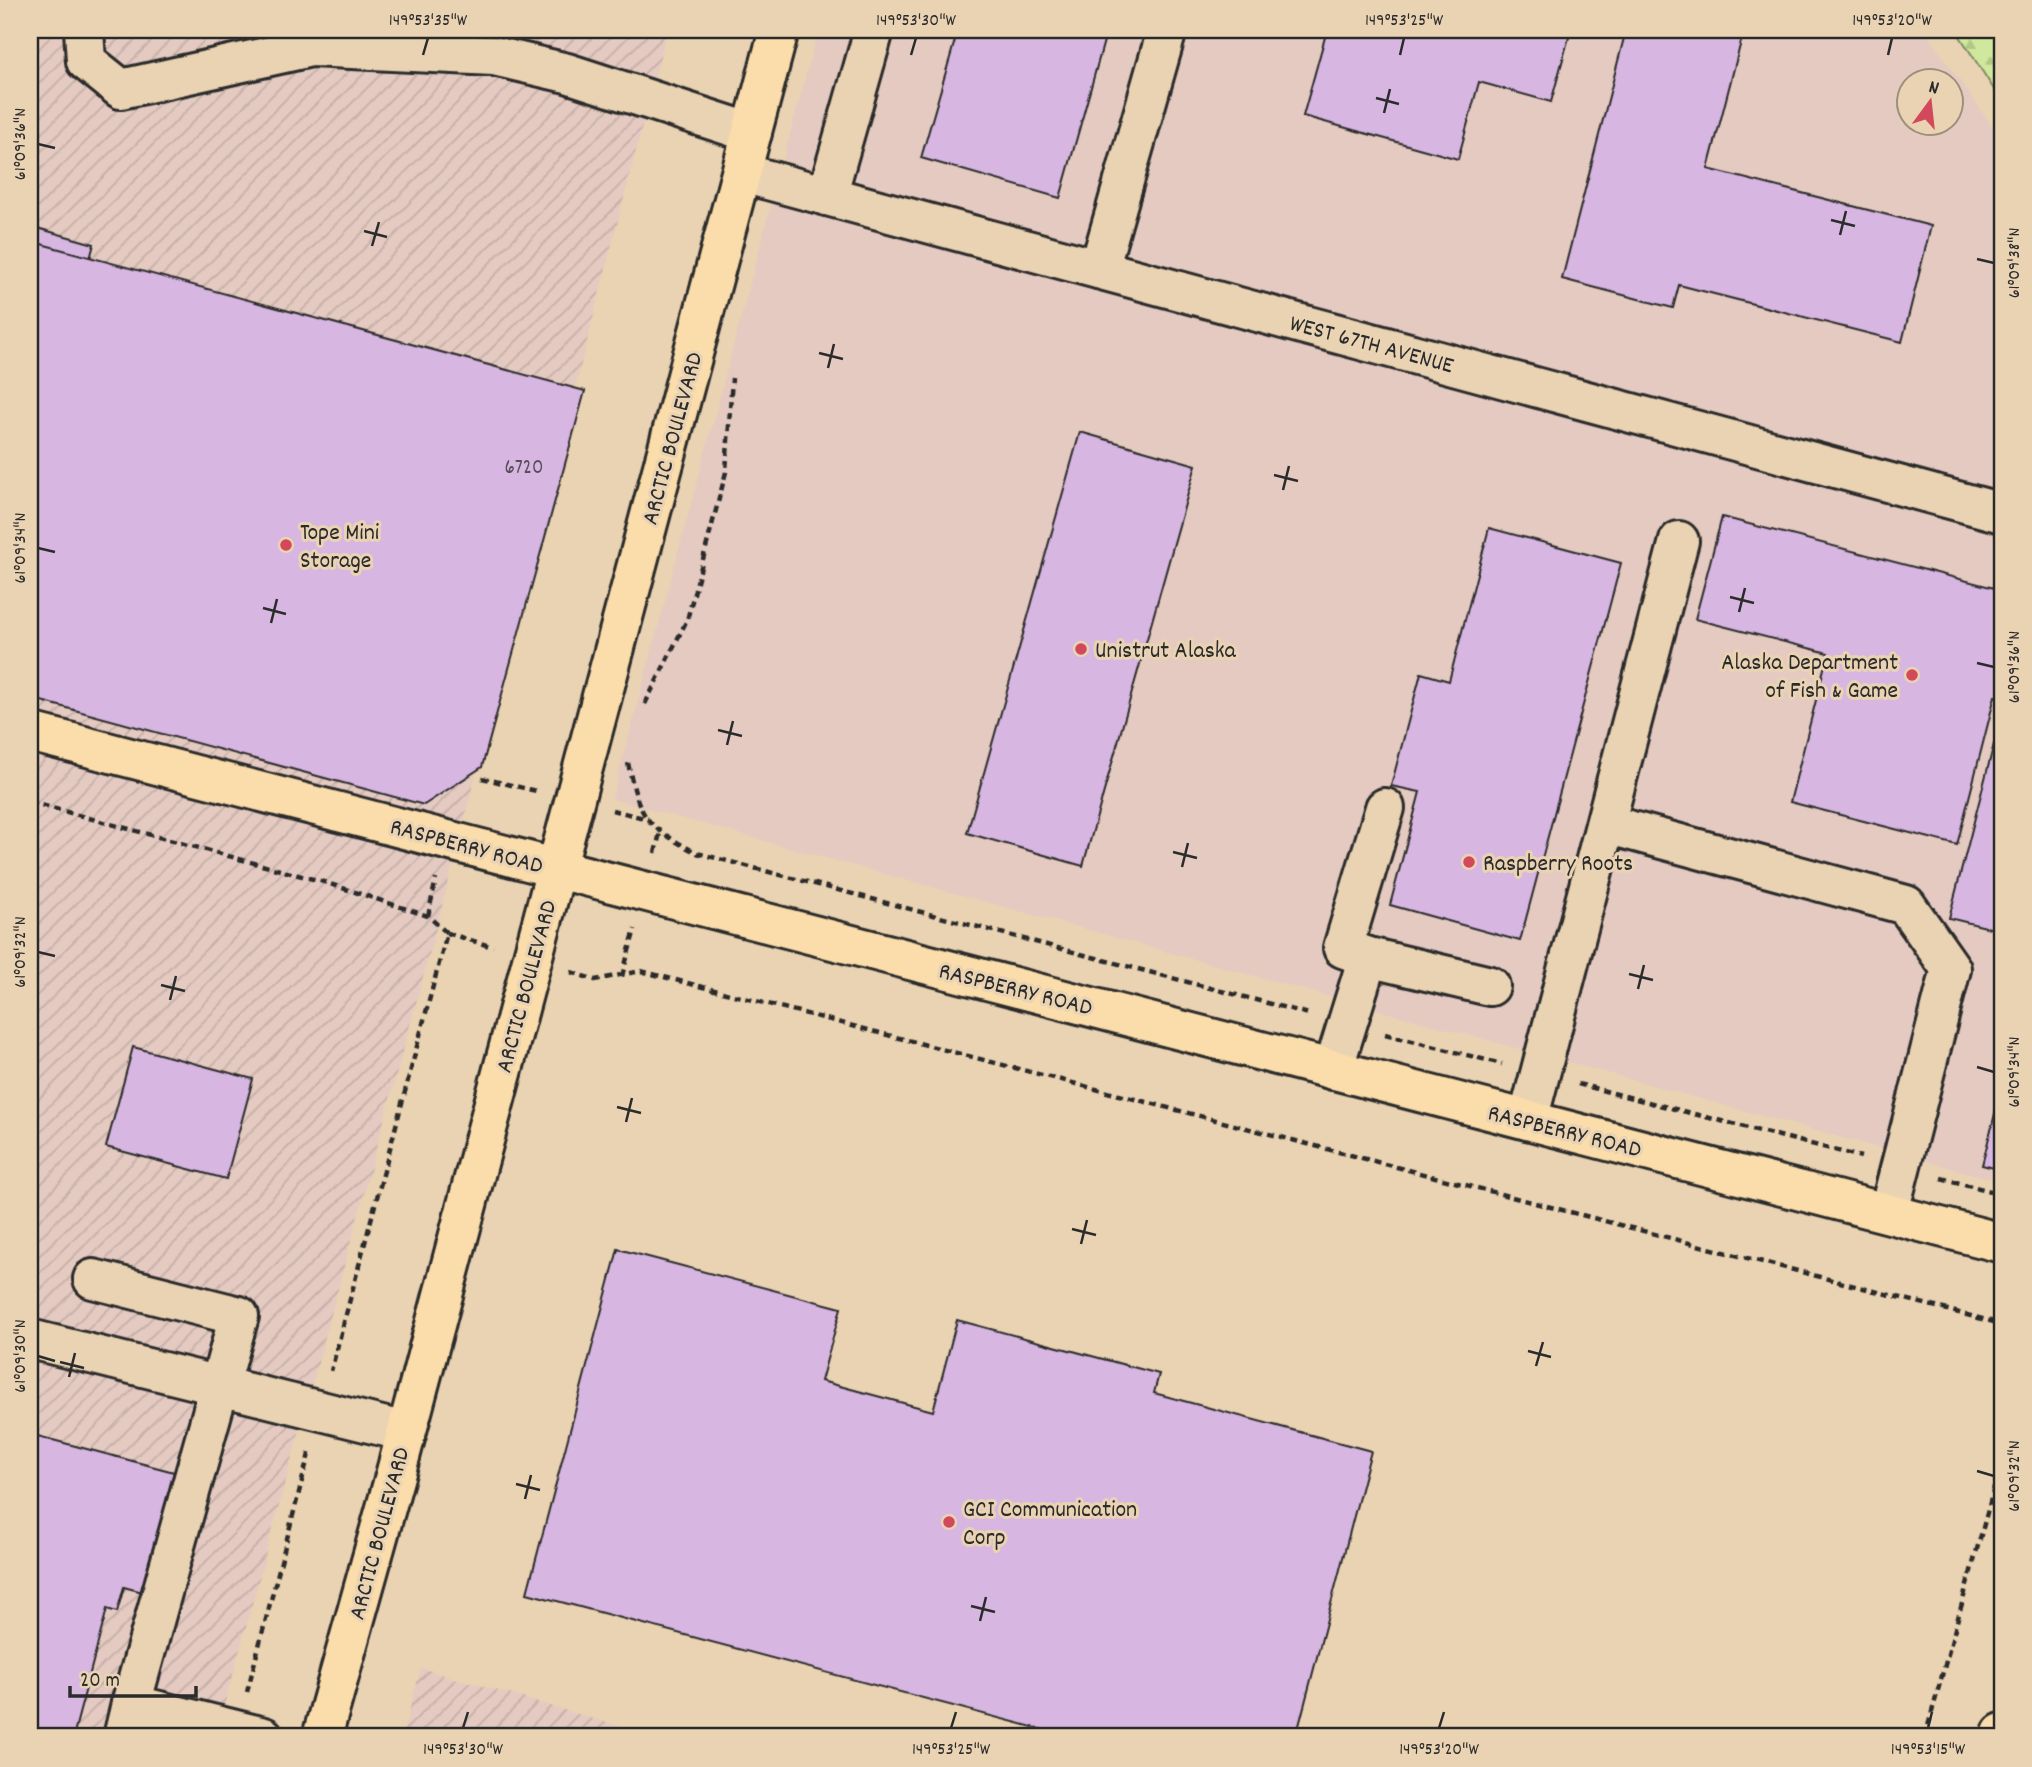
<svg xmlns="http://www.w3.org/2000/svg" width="2032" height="1767" font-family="Dekko,sans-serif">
<defs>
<pattern id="industrial-furrows" width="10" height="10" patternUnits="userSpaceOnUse" patternTransform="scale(1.75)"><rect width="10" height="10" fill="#e4cac1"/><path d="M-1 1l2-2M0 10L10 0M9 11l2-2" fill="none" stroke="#c4aea6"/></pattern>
<pattern id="forest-firs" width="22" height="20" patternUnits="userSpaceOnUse" patternTransform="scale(1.75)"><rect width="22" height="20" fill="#cfe89d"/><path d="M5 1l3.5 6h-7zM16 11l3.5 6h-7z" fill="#b2c787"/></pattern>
</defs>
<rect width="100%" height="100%" fill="#ead3b3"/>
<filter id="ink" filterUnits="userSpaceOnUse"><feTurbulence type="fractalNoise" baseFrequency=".0143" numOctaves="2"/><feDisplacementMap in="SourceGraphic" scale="14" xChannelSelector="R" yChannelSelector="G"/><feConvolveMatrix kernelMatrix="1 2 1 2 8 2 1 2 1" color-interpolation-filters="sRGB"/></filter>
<g filter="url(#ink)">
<path fill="#e4cac1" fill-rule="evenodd" d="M818,30H1924L2002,140V1182L612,799ZM1910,80H1952V122H1910Z"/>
<g fill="url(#industrial-furrows)">
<polygon points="30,30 667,30 435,933 216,1737 30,1737"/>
<polygon points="421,1668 656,1737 402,1737"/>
</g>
<polygon fill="url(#forest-firs)" stroke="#7d8a64" stroke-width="2" points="1956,30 2002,30 2002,102"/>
<g fill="#d7b6e2" stroke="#2b2b2b" stroke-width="2">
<polygon points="958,30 1107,30 1060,198 921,158"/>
<polygon points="1327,30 1571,30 1551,102 1479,82 1458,159 1303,116"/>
<polygon points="1626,30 1744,30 1708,169 1931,226 1902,342 1679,285 1673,308 1562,279"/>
<polygon points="30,226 94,244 58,377 30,369"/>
<polygon points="30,241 585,391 482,767 424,805 30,698"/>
<polygon points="1080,432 1196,465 1083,866 967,833"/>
<polygon points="1722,517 2002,590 2002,698 1995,696 1957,845 1790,802 1828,653 1695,619"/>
<polygon points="1489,528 1621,563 1520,941 1390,905 1420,792 1391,786 1421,673 1449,681"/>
<polygon points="1994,744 2002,746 2002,931 1949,918"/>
<polygon points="133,1047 253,1079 226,1179 106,1147"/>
<polygon points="2002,1086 2002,1170 1982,1165"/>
<polygon points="618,1249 841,1308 821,1381 933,1411 957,1320 1159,1374 1154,1393 1371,1451 1296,1737 1070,1737 527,1593"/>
<polygon points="30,1434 174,1472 142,1592 124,1587 117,1612 107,1609 73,1737 30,1737"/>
</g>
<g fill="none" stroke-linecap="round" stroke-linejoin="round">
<g stroke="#2b2b2b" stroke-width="44">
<g id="minor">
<polyline points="84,30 86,61 121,89 311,47"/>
<polyline points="308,30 311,47 494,56 567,73 752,133"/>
<polyline points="742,173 2002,513"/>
<polyline points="827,196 874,30"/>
<polyline points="1099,269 1167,30"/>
<polyline points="1606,824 1906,905 1951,969 1889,1212"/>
<polyline points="1368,957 1343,948 1385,808"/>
<polyline points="1333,1070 1368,957 1490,986"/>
<polyline points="1528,1120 1679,541"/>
<polyline points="93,1279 239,1316 131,1704 264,1737"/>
<polyline points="30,1339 406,1432"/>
<polyline points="123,1737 131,1704"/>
</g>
</g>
<g stroke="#2b2b2b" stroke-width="44">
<g id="major">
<polyline points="30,732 2002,1243"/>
<polyline points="322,1737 396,1472 779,30"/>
<polyline points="2001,1737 2002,1733"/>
</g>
</g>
<g stroke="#2b2b2b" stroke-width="4.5" stroke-dasharray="7 5" stroke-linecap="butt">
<polyline points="645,704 687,620 726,472 732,378"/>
<path d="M628,763C640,820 645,825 697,853L1309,1014"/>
<polyline points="482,778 536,791"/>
<polyline points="30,802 324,882 428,916 447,933 331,1371"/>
<polyline points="612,810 648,819"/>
<polyline points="655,853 660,833"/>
<polyline points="428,916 436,879"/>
<polyline points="447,933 493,947"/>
<polyline points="571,972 595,980 641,971 1994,1322 2002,1327"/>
<polyline points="622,976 635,929"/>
<polyline points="1385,1034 1502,1064"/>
<polyline points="1578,1084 1861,1157"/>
<polyline points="1941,1178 2002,1194"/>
<polyline points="247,1692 310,1450"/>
<polyline points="1925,1737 2002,1459"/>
</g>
<use href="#minor" stroke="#ead3b3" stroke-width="38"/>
<use href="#major" stroke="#fbddab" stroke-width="38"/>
</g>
</g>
<path fill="none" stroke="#2b2b2b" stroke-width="2.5" d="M423,55L428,38M911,55L916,38M1400,55L1404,38M1888,55L1892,38M1376,98L1399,104M1384,113L1390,89M38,144L55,148M1831,220L1855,226M364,231L387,237M1840,235L1846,211M372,246L379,222M1977,259L1994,263M819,353L843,359M828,368L834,344M1274,475L1298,481M1283,490L1289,466M38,548L55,552M1730,597L1754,603M263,608L286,614M1739,612L1745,588M271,623L277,599M1977,663L1994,667M718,730L742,736M727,745L733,721M1173,852L1197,858M1182,867L1188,843M38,952L55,956M1629,974L1653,980M161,985L185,991M1638,989L1644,965M170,1000L176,976M1977,1067L1994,1072M617,1107L641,1113M626,1122L632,1098M1072,1229L1096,1235M1081,1244L1087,1220M1528,1351L1551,1357M38,1356L55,1361M60,1362L84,1368M1536,1366L1543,1342M69,1377L75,1353M1977,1471L1994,1476M516,1484L540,1490M525,1499L531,1475M971,1606L995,1612M980,1621L986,1597M463,1728L468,1712M951,1728L956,1712M1439,1728L1444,1712M1928,1728L1932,1712"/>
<g fill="#d1495b" stroke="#ead3b3" stroke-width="2.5">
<circle cx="286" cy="545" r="7"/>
<circle cx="1081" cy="649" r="7"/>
<circle cx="1912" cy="675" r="7"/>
<circle cx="1469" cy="862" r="7"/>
<circle cx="949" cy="1522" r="7"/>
</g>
<g text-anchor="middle" stroke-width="6" stroke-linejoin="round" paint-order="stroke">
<g font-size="21" fill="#564e59">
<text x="524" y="473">6720</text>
</g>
<g font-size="24" fill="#2b2b2b" stroke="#ead3b3">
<text transform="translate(1372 343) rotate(15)" y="8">WEST 67TH AVENUE</text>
<text transform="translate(671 438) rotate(-75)" y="8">ARCTIC BOULEVARD</text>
<text transform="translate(467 845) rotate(15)" y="8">RASPBERRY ROAD</text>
<text transform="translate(525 986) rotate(-75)" y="8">ARCTIC BOULEVARD</text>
<text transform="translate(1016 988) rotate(14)" y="8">RASPBERRY ROAD</text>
<text transform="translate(1565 1130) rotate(14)" y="8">RASPBERRY ROAD</text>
<text transform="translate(378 1533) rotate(-75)" y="8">ARCTIC BOULEVARD</text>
</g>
<g font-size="24" fill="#2b2b2b" stroke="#ead3b3" text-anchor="start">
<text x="300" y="539">Tope Mini<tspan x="300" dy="28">Storage</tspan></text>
<text x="1095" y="657">Unistrut Alaska</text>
<text x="1898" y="669" text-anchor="end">Alaska Department<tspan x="1898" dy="28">of Fish &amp; Game</tspan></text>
<text x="1483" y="870">Raspberry Roots</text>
<text x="963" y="1516">GCI Communication<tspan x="963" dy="28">Corp</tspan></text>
</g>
</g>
<rect width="2032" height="1767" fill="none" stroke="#ead3b3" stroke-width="77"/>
<g transform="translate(1930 102) rotate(15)"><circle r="33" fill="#ead3b3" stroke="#9e907d" stroke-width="2"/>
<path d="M0-5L12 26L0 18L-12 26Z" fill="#d1495b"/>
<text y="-10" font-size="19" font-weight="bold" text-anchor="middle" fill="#2b2b2b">N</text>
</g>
<path d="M70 1686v10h126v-10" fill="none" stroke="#2b2b2b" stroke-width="3.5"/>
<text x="80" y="1686" font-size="21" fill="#2b2b2b" stroke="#ead3b3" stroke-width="5" paint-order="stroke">20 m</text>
<rect x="38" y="38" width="1956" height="1690" fill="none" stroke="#2b2b2b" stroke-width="2.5"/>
<g font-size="18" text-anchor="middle" fill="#2b2b2b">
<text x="428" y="25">149°53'35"W</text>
<text x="916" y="25">149°53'30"W</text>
<text x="1404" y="25">149°53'25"W</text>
<text x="1892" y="25">149°53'20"W</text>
<text transform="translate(19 144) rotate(-90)" y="6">61°09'36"N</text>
<text transform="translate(2013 263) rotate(-90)" y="6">61°09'38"N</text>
<text transform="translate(19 548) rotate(-90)" y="6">61°09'34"N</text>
<text transform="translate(2013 667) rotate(-90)" y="6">61°09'36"N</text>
<text transform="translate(19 952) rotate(-90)" y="6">61°09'32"N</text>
<text transform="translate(2013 1072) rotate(-90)" y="6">61°09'34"N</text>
<text transform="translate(19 1356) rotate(-90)" y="6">61°09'30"N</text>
<text transform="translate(2013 1476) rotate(-90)" y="6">61°09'32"N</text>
<text x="463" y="1754">149°53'30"W</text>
<text x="951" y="1754">149°53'25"W</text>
<text x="1439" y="1754">149°53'20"W</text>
<text x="1928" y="1754">149°53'15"W</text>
</g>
</svg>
